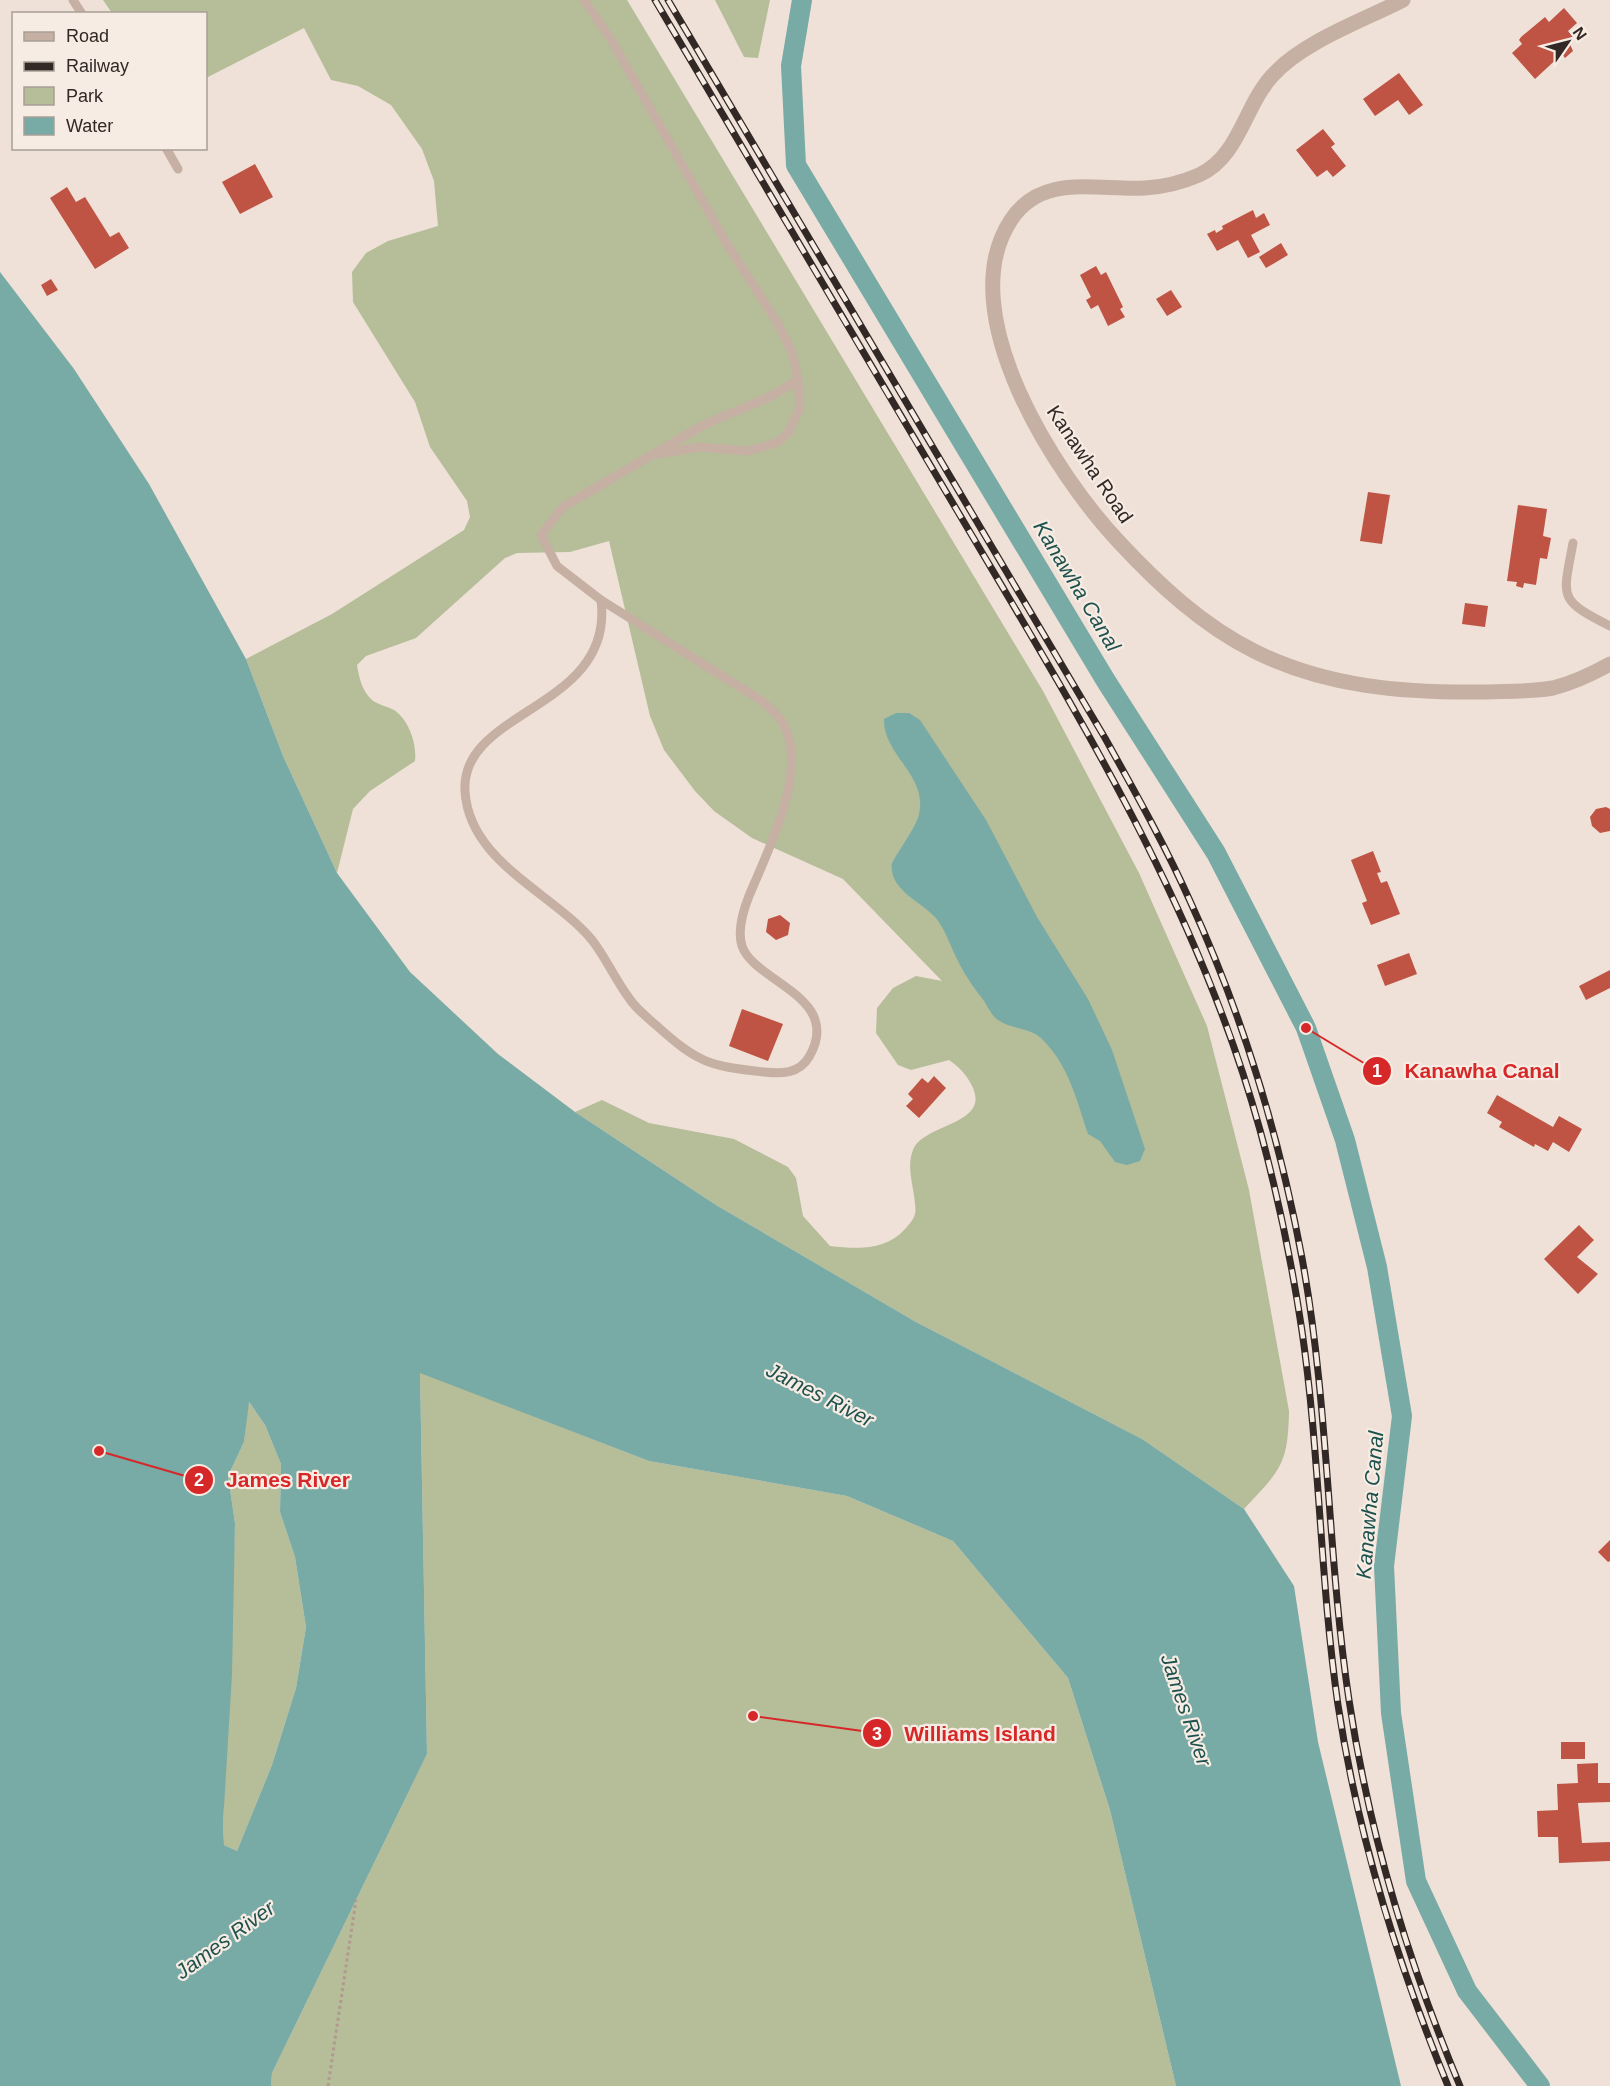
<svg xmlns="http://www.w3.org/2000/svg" width="1610" height="2086" font-family="Helvetica,sans-serif">
<rect width="100%" height="100%" fill="#efe1d7"/>
<g fill="#b5bd99">
<path d="M103,0H627L1043,691L1139,873L1207,1026L1249,1190L1289,1411C1288,1466 1280,1470 1244,1509L1142,1439L916,1322L716,1205L575,1112L602,1100L649,1123L734,1139L788,1167L796,1178L803,1216L830,1246C858,1249 886,1251 906,1228C913,1220 917,1215 915,1204C914,1186 906,1168 913,1150C923,1123 994,1125 971,1084C965,1073 959,1067 949,1060L911,1070L898,1065L876,1033L877,1008L893,988L916,976L942,981L843,879L752,838L714,811L695,791L664,750L650,716L609,541L570,552L517,553L505,558L416,638L366,656L357,665C359,677 362,691 372,700C378,705 387,706 394,710C409,720 417,744 415,761L370,791L353,809L337,873L283,756L246,659L332,614L464,530L470,517L467,501L430,447L415,402L353,302L352,272L366,253L388,241L438,226L434,181L422,149L391,105L358,86L331,80L304,28L206,78V14L112,13Z"/>
<polygon points="715,0 770,0 758,58 744,57"/>
<polygon points="420,1372 649,1461 847,1496 953,1541 1068,1678 1110,1810 1176,2086 271,2086 272,2073 427,1754"/>
<polygon points="248,1401 265,1425 281,1464 280,1512 295,1557 306,1627 296,1688 272,1765 237,1851 224,1845 223,1823 235,1523 228,1476 244,1442"/>
</g>
<g fill="#78aaa6" fill-rule="evenodd">
<path d="M0,272L74,369L149,484L246,659L283,756L337,873L410,972L498,1054L575,1112L716,1205L916,1322L1142,1439L1244,1509L1294,1586L1318,1742L1401,2086H1176L1110,1810L1068,1678L953,1541L847,1496L649,1461L420,1373L427,1754L272,2073L271,2086H0ZM249,1402L265,1425L281,1464L280,1512L295,1557L306,1627L296,1688L272,1765L237,1851L224,1845L223,1823L232,1674L235,1523L228,1476L244,1442Z"/>
<path d="M896,713H909L920,720L986,820L1037,917L1088,999L1112,1050L1145,1149L1140,1161L1127,1165L1115,1162L1100,1141L1088,1134C1077,1101 1069,1066 1043,1040C1031,1027 1012,1030 998,1020C992,1016 988,1007 984,1001C974,988 964,974 957,959C950,945 946,931 936,918C922,902 888,890 892,863C899,850 913,831 918,818C931,777 883,756 884,719Z"/>
</g>
<g fill="none" stroke-linecap="round" stroke-linejoin="round">
<polyline stroke="#78aaa6" stroke-width="20" points="802,0 791,66 796,165 1106,681 1216,853 1306,1028 1345,1140 1377,1267 1402,1416 1384,1566 1391,1713 1416,1881 1467,1991 1540,2086"/>
</g>
<g fill="#bf5445">
<polygon points="1564,8 1577,23 1568,31 1574,38 1569,42 1573,51 1565,58 1562,54 1535,79 1512,53 1522,44 1519,40 1521,37 1545,17 1549,22"/>
<polygon points="1399,73 1423,105 1409,115 1398,100 1375,116 1363,99"/>
<polygon points="1323,129 1335,144 1331,147 1346,166 1333,177 1327,170 1317,177 1296,150"/>
<polygon points="255,164 273,197 240,214 222,182"/>
<polygon points="67,187 76,202 85,197 110,237 119,232 129,248 95,269 50,198"/>
<polygon points="1253,210 1256,218 1264,213 1270,225 1251,235 1260,252 1248,258 1238,240 1217,251 1207,234 1215,230 1216,233 1223,229 1222,226"/>
<polygon points="1281,243 1288,255 1266,268 1259,257"/>
<polygon points="1096,266 1101,275 1106,272 1123,307 1120,309 1125,317 1108,326 1098,305 1091,309 1086,300 1091,297 1080,275"/>
<polygon points="51,279 58,290 47,296 41,285"/>
<polygon points="1171,290 1182,307 1167,316 1156,299"/>
<polygon points="1368,492 1390,495 1382,544 1360,541"/>
<polygon points="1518,505 1547,509 1543,536 1551,538 1547,559 1540,558 1536,585 1524,583 1523,588 1516,586 1517,582 1507,581"/>
<polygon points="1465,603 1488,606 1485,627 1462,624"/>
<polygon points="1606,807 1610,809 1610,831 1600,833 1592,826 1590,817 1596,809"/>
<polygon points="1373,851 1381,872 1377,873 1381,883 1387,881 1400,914 1371,925 1362,903 1367,901 1351,860"/>
<polygon points="780,915 790,923 788,935 776,940 766,932 768,919"/>
<polygon points="1409,953 1417,974 1385,986 1377,965"/>
<polygon points="1610,970 1610,988 1586,1000 1579,986"/>
<polygon points="742,1009 783,1024 768,1061 729,1046"/>
<polygon points="934,1076 946,1088 919,1118 906,1106 913,1099 908,1094 922,1078 928,1083"/>
<polygon points="1497,1095 1553,1127 1559,1116 1582,1129 1569,1152 1553,1142 1548,1151 1535,1144 1534,1147 1499,1127 1502,1122 1487,1113"/>
<polygon points="1579,1225 1594,1240 1577,1257 1598,1274 1578,1294 1544,1259"/>
<polygon points="1610,1540 1610,1561 1608,1562 1598,1552"/>
<rect x="1561" y="1742" width="24" height="17"/>
<polygon points="1598,1763 1598,1783 1610,1783 1610,1802 1578,1803 1582,1843 1610,1842 1610,1861 1559,1863 1558,1837 1538,1837 1537,1811 1558,1810 1557,1784 1578,1783 1577,1764"/>
</g>
<g fill="none" stroke-linecap="round" stroke-linejoin="round">
<polyline stroke="#b2998f" stroke-width="3" stroke-dasharray="3 3" stroke-linecap="butt" points="328,2086 356,1900"/>
<g stroke="#c6b0a4" stroke-width="9">
<polyline points="73,0 82,14"/>
<polyline points="584,0 612,41 727,244 777,322 792,352 798,379 800,408 788,433 778,442 749,451 699,447 657,454"/>
<polyline points="166,148 178,169"/>
<path d="M1573,543C1563,598 1557,599 1610,626"/>
<path d="M601,600L762,701C769,707 777,714 782,722C811,768 767,852 749,896C743,911 737,930 742,946C754,982 844,997 809,1057C799,1074 781,1074 764,1072C709,1066 698,1063 657,1026C647,1017 636,1009 629,998C615,979 606,958 592,940C552,892 469,862 465,791C460,709 615,709 601,600Z"/>
<path d="M601,600L557,566L541,535L563,507L700,427C733,410 769,402 798,379"/>
</g>
<path stroke="#c6b0a4" stroke-width="15" d="M1403,0C1362,21 1302,42 1272,76C1244,107 1239,157 1199,175C1183,182 1163,187 1145,188C1099,191 1042,172 1011,220C950,312 1056,475 1119,542C1158,584 1202,625 1254,651C1326,687 1403,693 1483,692C1506,691 1530,692 1553,688C1573,683 1592,674 1610,664"/>
<g stroke="#322825" stroke-width="7">
<g id="rail">
<path d="M655,0C761,179 867,359 974,539C1086,728 1201,916 1260,1130C1278,1196 1292,1264 1302,1331C1320,1455 1320,1581 1338,1705C1358,1837 1397,1962 1448,2086"/>
<path d="M668,0L1105,738C1135,792 1165,845 1190,901C1242,1014 1279,1135 1302,1258C1329,1404 1327,1553 1349,1700C1369,1833 1408,1962 1460,2086"/>
</g>
</g>
<use href="#rail" stroke="#f7ece3" stroke-width="4.5" stroke-dasharray="14" stroke-linecap="butt"/>
</g>
<g text-anchor="middle" stroke-width="4.5" stroke-linejoin="round" paint-order="stroke">
<g font-size="20" fill="#322825" stroke="#f7ece3">
<text transform="translate(1090 464) rotate(56)" y="7">Kanawha Road</text>
</g>
<g font-size="21" font-style="italic" fill="#1e514e" stroke="#f7ece3">
<text transform="translate(1077 586) rotate(59)" y="7">Kanawha Canal</text>
<text transform="translate(820 1395) rotate(27)" y="7">James River</text>
<text transform="translate(1370 1505) rotate(-85)" y="7">Kanawha Canal</text>
<text transform="translate(1186 1710) rotate(71)" y="7">James River</text>
<text transform="translate(225 1940) rotate(-36)" y="7">James River</text>
</g>
</g>
<path fill="none" stroke="#d62828" stroke-width="2" d="M1306 1028L1377 1071M99 1451L199 1480M753 1716L877 1733"/>
<g fill="#d62828" stroke="#f7ece3" stroke-width="2">
<circle cx="1306" cy="1028" r="6"/>
<circle cx="99" cy="1451" r="6"/>
<circle cx="753" cy="1716" r="6"/>
<circle cx="1377" cy="1071" r="15"/>
<circle cx="199" cy="1480" r="15"/>
<circle cx="877" cy="1733" r="15"/>
</g>
<g font-size="18" text-anchor="middle" font-weight="bold" fill="#fff">
<text x="1377" y="1077">1</text>
<text x="199" y="1486">2</text>
<text x="877" y="1740">3</text>
</g>
<g font-size="21" text-anchor="middle" font-weight="bold" fill="#d62828" stroke="#f7ece3" stroke-width="4.5" stroke-linejoin="round" paint-order="stroke">
<text x="1482" y="1078">Kanawha Canal</text>
<text x="288" y="1487">James River</text>
<text x="980" y="1741">Williams Island</text>
</g>
<rect x="12" y="12" width="195" height="138" fill="#f7ece3" stroke="#a89e97" stroke-width="1.5"/>
<rect x="24" y="32" width="30" height="9" fill="#c6b0a4" stroke="#a89e97" stroke-width="1.5"/>
<text x="66" y="42" font-size="18" fill="#322825">Road</text>
<rect x="24" y="62" width="30" height="9" fill="#322825" stroke="#a89e97" stroke-width="1.5"/>
<text x="66" y="72" font-size="18" fill="#322825">Railway</text>
<rect x="24" y="87" width="30" height="18" fill="#b5bd99" stroke="#a89e97" stroke-width="1.5"/>
<text x="66" y="102" font-size="18" fill="#322825">Park</text>
<rect x="24" y="117" width="30" height="18" fill="#78aaa6" stroke="#a89e97" stroke-width="1.5"/>
<text x="66" y="132" font-size="18" fill="#322825">Water</text>
<g transform="translate(1568 42) rotate(55)" stroke="#f7ece3" stroke-width="4.5" paint-order="stroke">
<path d="M0-4.5L10 22L0 15L-10 22Z" fill="#322825"/>
<text y="-9" font-size="16" font-weight="bold" text-anchor="middle" fill="#322825">N</text>
</g>
</svg>
